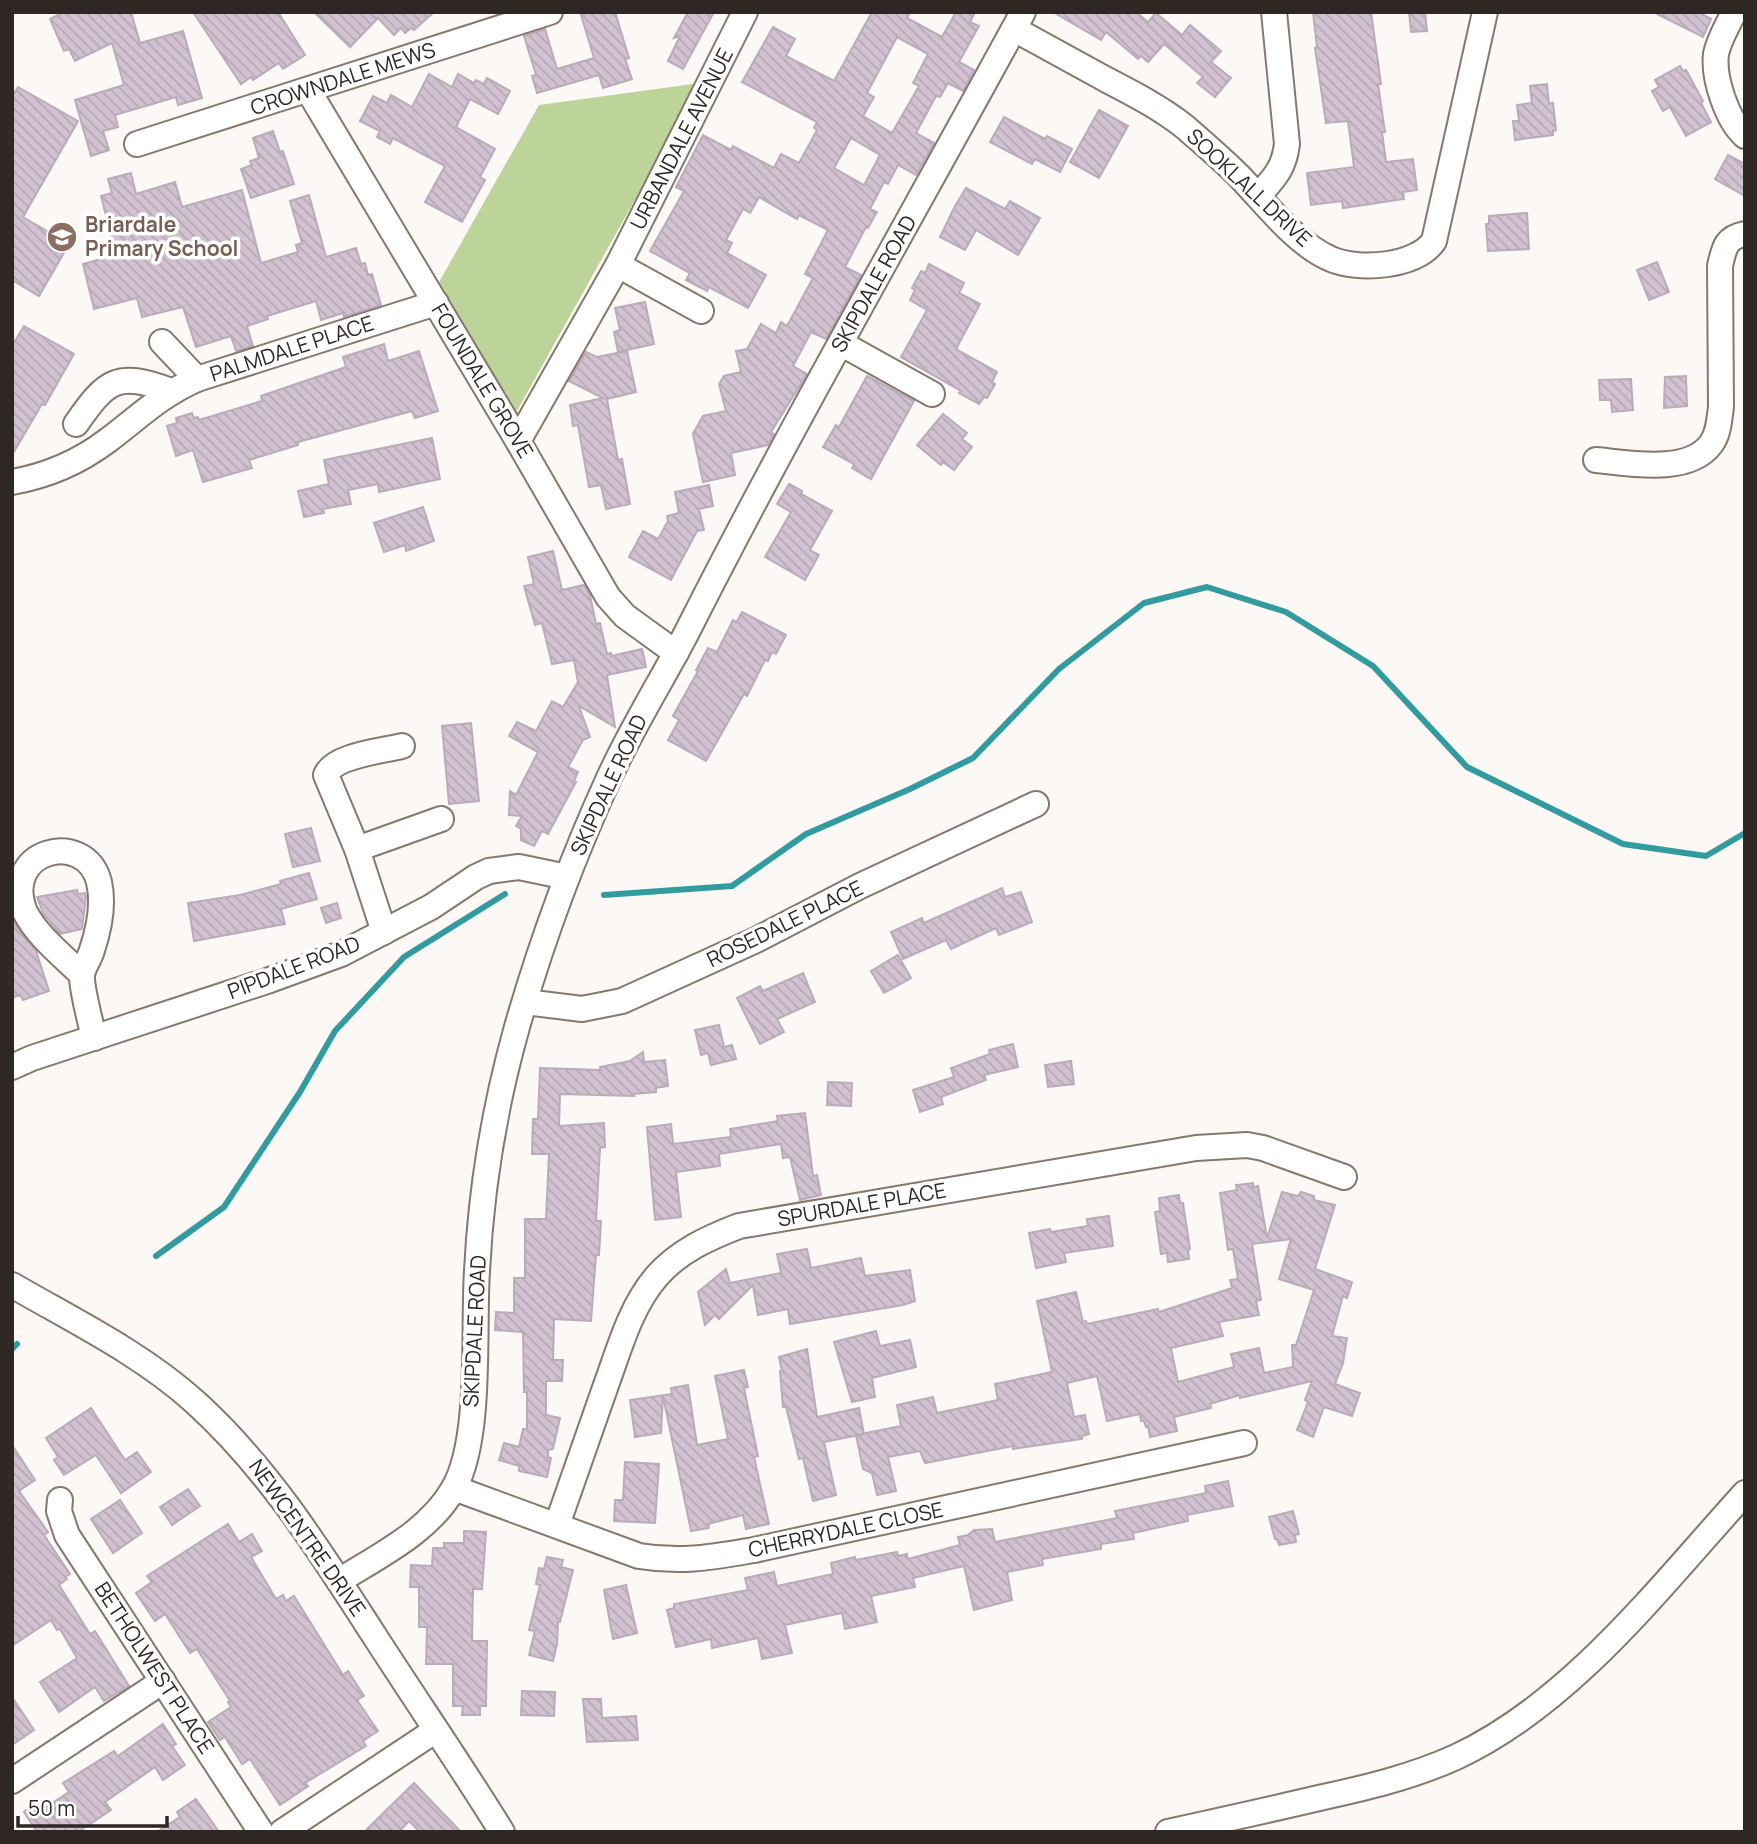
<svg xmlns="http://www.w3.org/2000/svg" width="1757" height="1844" font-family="Manrope,sans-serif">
<defs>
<pattern id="building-back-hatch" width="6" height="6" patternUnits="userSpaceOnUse" patternTransform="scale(1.75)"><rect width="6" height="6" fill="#d2c2d1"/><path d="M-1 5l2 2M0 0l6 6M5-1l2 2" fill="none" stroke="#b5a7b3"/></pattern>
</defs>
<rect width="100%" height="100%" fill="#fcf8f6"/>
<polygon fill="#bcd39a" points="700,83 513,418 504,402 507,393 492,398 434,291 539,105"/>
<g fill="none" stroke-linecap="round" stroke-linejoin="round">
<g stroke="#319ba0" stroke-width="6">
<polyline points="604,895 732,886 806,834 910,789 973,758 1059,669 1144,603 1207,587 1286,612 1373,666 1467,767 1623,844 1706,856 1745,833"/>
<polyline points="156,1256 224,1207 300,1092 335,1031 404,957 505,894"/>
<polyline points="12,1349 17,1344"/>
</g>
</g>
<g fill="url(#building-back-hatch)" stroke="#baabb9" stroke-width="2" fill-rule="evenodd">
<polygon points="64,12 131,12 140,43 183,31 202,98 178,105 176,97 115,115 118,127 103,131 109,150 91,156 75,100 124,85 112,43 75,61 69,49 64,51 50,19"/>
<polygon points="193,12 278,12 305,55 283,69 279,63 253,80 251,77 241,84"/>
<polygon points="314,12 434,12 414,30 411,28 405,33 401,28 394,35 378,18 350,47"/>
<polygon points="590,12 615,12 629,58 625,59 632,79 603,88 599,75 537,93 532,76 536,75 524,36 545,29 557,69 594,58 581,15"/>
<polygon points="688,12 714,12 683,69 668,61 680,36 674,38"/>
<path d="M872,12H910L907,18L942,37L956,12H975L970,22L979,26L959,62L974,70L963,91L948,83L940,97L936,96L916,133L934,143L916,175L898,165L888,184L884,182L870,209L877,212L868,228L866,227L845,267L861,275L826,339L811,332L793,366L807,374L771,432L774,434L768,445L731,453L735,475L703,482L693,434L703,416L726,411L719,384L724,376L741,372L736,351L747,349L761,324L776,333L781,322L787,326L813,278L805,274L828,230L799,215L797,219L759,197L750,213L743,209L726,240L732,243L727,253L766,275L748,308L709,287L707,291L686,280L690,273L650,251L684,191L676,187L703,135L731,150L733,146L774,168L781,154L799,163L817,130L814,128L817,122L742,82L773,27L795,39L786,56L834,81ZM897,37L928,54L913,83L919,86L892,133L863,116L874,97L867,93ZM851,138L880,155L864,185L834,168Z"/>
<polygon points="1053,12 1136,12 1148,22 1156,13 1182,35 1190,25 1221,51 1211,62 1231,78 1215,97 1197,83 1203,77 1164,44 1148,62 1141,56 1138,59 1106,32 1101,40"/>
<polygon points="1313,12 1371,12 1381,84 1378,84 1385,132 1382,132 1386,162 1413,159 1417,190 1403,192 1404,199 1343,208 1342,201 1311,205 1307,173 1354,167 1348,121 1326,123 1315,48 1317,48"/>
<polygon points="1409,12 1425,12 1427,31 1411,32"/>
<polygon points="1653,12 1698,12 1711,19 1703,37"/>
<polygon points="1680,66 1683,71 1686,70 1703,101 1701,103 1711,122 1686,136 1670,107 1663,111 1652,91 1659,87 1655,80"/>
<polygon points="429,74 452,87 458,74 474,83 476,80 484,84 487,78 510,91 498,114 470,99 456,127 495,149 480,177 485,180 462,222 425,202 445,166 393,138 390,144 377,137 380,131 360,121 373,96 387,103 391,95 412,107"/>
<polygon points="1547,84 1549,104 1553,103 1556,130 1553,131 1553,135 1515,140 1513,121 1519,121 1517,105 1532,103 1530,86"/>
<polygon points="18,87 78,121 23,217 69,244 39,296 12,280 12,97"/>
<polygon points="1099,110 1128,126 1099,178 1070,162"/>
<polygon points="1004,117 1045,139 1047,136 1072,149 1060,172 1035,159 1032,164 990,142"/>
<polygon points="273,131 280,152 283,151 294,184 251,198 241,169 252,165 250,161 259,158 253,138"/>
<polygon points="1728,155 1745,164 1745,196 1715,179"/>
<polygon points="131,173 136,194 175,182 182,207 242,190 261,263 298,252 296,245 302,243 290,201 309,195 326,257 356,248 361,264 365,263 368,275 372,274 381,305 344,317 343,313 321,320 316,301 267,316 268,319 247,326 253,346 236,351 231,336 196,347 183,307 142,317 137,298 94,309 83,264 116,255 101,196 112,193 108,179"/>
<polygon points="966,188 1005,209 1010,201 1040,218 1018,255 976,230 965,250 940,237 955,206"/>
<polygon points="1527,213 1529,249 1488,251 1486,224 1489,224 1489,216"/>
<polygon points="1657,262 1669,292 1649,300 1637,270"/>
<polygon points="929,264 964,283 959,293 980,304 956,349 997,372 992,382 995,384 987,398 984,397 979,404 959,393 961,391 901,357 927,310 910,300 915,290 912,288 921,271 925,273"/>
<polygon points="645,302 654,344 618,352 614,332 620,330 615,308"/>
<polygon points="24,326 74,354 45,405 42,404 12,455 12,346"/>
<polygon points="384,344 388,361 419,351 438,411 415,418 412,411 298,442 298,445 249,460 252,468 203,482 193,450 176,456 167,426 177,423 176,418 192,413 194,418 198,417 199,420 262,401 261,396 346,367 343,357"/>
<polygon points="627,351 636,392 607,399 618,460 622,459 630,504 606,509 601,485 589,487 578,425 573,426 570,405 603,398 569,381 586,352 597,357"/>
<polygon points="867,376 914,401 871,479 852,468 854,464 823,447 836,425 839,427"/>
<polygon points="1686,376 1687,406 1664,408 1665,377"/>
<polygon points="1631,379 1633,410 1612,412 1611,400 1600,400 1599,380"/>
<polygon points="943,414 967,433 962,439 972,447 954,470 943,462 941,465 917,445"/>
<polygon points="432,438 440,479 379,492 378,484 348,490 351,504 323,509 324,513 304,517 298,491 329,484 324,460"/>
<polygon points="789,484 802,491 801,494 832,511 810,550 819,555 805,580 765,557 791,512 777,504"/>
<polygon points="709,485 713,506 699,509 704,530 697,531 671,580 629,557 643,531 658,539 668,521 667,516 679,513 675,492"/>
<polygon points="423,507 434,541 406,551 405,545 384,552 374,523"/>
<polygon points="553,551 562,590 584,585 590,595 596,624 600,623 607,654 611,653 611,656 642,649 646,667 607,675 615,727 579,706 590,737 583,740 568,767 578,772 574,781 576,782 548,834 542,831 534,846 521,840 521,829 516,826 522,816 509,815 510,791 516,795 538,752 509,736 517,722 536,731 552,701 563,707 578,682 574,660 552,664 542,623 535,625 524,586 534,584 528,557"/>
<polygon points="742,612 786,635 776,654 772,652 768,661 765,660 747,696 744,694 706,761 668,740 679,720 673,716 698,671 696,670 708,648 717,652 733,620 737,622"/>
<polygon points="471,723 479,801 449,804 442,726"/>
<polygon points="311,828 320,861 293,867 285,834"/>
<polygon points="309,873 317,899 281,909 285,924 194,941 188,903 240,895 281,884 280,881"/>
<polygon points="1002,888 1005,897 1021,892 1032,922 999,935 996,928 951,949 946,940 903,959 891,932 922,918 924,923"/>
<polygon points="77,890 78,894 85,893 86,896 82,929 60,934 43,913 37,897"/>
<polygon points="337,903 341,918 326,923 321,908"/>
<polygon points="12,920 36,951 49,991 23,1000 20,995 12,998"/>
<polygon points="898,955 911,978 884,993 871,971"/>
<polygon points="803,973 815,1002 777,1019 784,1032 760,1044 737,998 760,986 763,991"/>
<polygon points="719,1025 724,1047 732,1045 736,1059 711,1065 708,1053 701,1055 695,1030"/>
<polygon points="1013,1044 1018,1067 984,1075 986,1080 941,1097 943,1104 920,1112 913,1090 954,1077 951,1068 990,1054 989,1050"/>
<polygon points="643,1052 644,1062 665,1060 668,1086 656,1088 656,1092 633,1094 634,1096 560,1094 559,1126 604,1123 605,1147 600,1148 596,1221 601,1221 599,1255 596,1255 591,1321 554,1319 553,1360 563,1360 562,1381 546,1381 546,1415 560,1418 553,1449 548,1450 548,1457 551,1458 547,1477 519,1471 519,1466 499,1460 504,1443 519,1447 523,1429 527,1429 527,1392 524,1392 523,1332 495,1330 496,1312 514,1313 514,1278 525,1278 525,1219 546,1219 549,1154 532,1154 533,1119 538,1119 540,1068 601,1070 600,1067 630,1061"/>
<polygon points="1071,1061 1074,1084 1048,1087 1045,1065"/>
<polygon points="828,1082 852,1083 851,1106 827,1105"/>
<polygon points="805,1113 813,1176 817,1175 821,1195 800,1200 790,1157 783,1158 781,1144 719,1154 720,1166 676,1172 681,1217 655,1220 647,1127 671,1124 673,1144 731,1137 730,1129 778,1121 777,1116"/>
<path d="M1253,1183V1187L1258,1186L1267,1238L1282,1192L1298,1196L1301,1192L1314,1196V1200L1335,1205L1315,1269L1352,1282L1347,1298L1343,1296L1332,1336L1347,1338L1343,1363L1335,1384L1360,1393L1352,1416L1324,1407L1313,1437L1297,1430L1308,1402L1305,1400L1312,1381L1240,1398V1395L1210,1404L1211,1408L1174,1417L1177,1431L1150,1437L1148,1426L1146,1427L1144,1421H1141L1140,1414L1107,1421L1097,1376L1067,1383L1074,1417L1085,1415L1089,1434L1082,1436V1439L1013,1449V1446L925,1463L920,1451L888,1457L896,1491L877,1495L872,1473L863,1469L856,1435L901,1426L897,1405L933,1397L937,1413L998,1400L995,1384L1052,1372L1037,1301L1076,1292L1083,1322L1086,1321L1087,1324L1158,1309L1159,1312L1232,1288L1230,1280L1238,1279L1233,1249L1228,1250L1220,1193L1237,1190L1236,1185ZM1291,1239L1279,1279L1314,1290L1296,1345H1292L1293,1367L1264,1373L1259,1348L1231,1354L1234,1367L1178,1382L1171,1348L1223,1336L1219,1322L1259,1315L1256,1301L1261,1300L1252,1244Z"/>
<polygon points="1179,1195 1180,1203 1183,1203 1190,1249 1188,1250 1189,1259 1168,1262 1167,1253 1161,1254 1155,1212 1160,1211 1159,1198"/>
<polygon points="1109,1216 1113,1246 1064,1253 1066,1262 1036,1268 1029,1233 1050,1229 1051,1232 1088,1226 1087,1219"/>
<polygon points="807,1249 811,1268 861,1258 865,1276 910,1270 915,1301 903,1305 790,1324 788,1309 758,1315 753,1285 719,1319 715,1315 705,1325 698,1292 726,1269 730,1283 781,1273 777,1254"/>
<polygon points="876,1331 880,1346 910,1340 916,1367 872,1378 875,1397 852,1402 834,1342"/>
<polygon points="807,1349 817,1417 859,1408 864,1434 824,1442 836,1495 813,1501 803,1458 799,1459 786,1407 783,1407 780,1371 782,1371 779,1357"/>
<polygon points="744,1370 748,1387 744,1388 758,1456 754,1457 769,1524 746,1529 743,1515 708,1524 709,1528 691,1531 663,1396 661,1433 635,1437 630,1400 672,1394 671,1388 688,1385 697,1445 728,1439 715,1376"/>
<polygon points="91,1408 125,1460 137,1452 151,1472 121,1493 96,1455 64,1475 54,1460 58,1457 46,1438"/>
<polygon points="12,1445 35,1480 19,1491 48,1532 44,1535 70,1574 65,1577 67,1579 59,1585 90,1634 95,1631 129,1686 104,1701 95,1687 59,1712 40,1682 77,1658 60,1629 57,1630 51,1620 12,1646"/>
<polygon points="625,1462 659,1464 655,1523 614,1521 615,1500 623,1500"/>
<polygon points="1228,1481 1233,1506 1187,1515 1188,1521 1133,1533 1134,1539 1101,1544 1101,1549 1042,1559 1043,1565 1007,1572 1012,1600 974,1610 964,1566 913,1578 915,1587 871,1596 877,1622 845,1629 842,1613 785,1625 792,1653 762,1659 758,1638 712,1648 711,1639 676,1647 667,1610 674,1608 674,1604 748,1590 745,1578 774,1572 777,1586 833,1574 831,1563 855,1557 856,1560 897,1552 898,1556 907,1554 908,1559 960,1545 958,1537 968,1535 974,1530 992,1529 995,1542 1117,1518 1115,1511 1206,1493 1205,1486"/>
<polygon points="188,1489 200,1506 172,1525 160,1507"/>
<polygon points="120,1500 142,1533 113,1553 91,1519"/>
<polygon points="1293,1511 1299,1534 1295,1535 1296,1542 1279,1545 1277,1539 1275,1539 1269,1517"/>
<polygon points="228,1524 239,1542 252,1534 262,1551 251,1557 276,1599 283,1595 286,1601 294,1596 343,1675 348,1671 364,1696 357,1700 378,1731 363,1741 366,1746 305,1783 308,1786 280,1805 250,1759 242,1764 225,1737 220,1740 208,1722 231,1707 228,1702 230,1701 197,1649 190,1653 165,1614 155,1621 136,1593 152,1582 147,1576"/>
<polygon points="464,1531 486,1532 482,1589 473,1589 472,1641 487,1641 486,1706 480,1706 480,1715 462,1715 463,1706 453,1706 453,1664 426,1664 427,1627 419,1627 419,1587 410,1587 411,1565 432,1566 433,1548 444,1548 444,1543 464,1543"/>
<polygon points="547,1557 563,1560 561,1567 573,1570 560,1622 558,1622 557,1644 553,1661 529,1655 535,1631 529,1630 540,1585 536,1584 539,1568 544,1569"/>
<polygon points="626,1585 637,1633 613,1639 604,1590"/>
<polygon points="522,1691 555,1692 554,1716 521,1715"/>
<polygon points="12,1697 34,1730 12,1745"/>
<polygon points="583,1699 601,1699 602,1718 636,1716 638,1740 587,1742"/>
<polygon points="163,1724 176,1744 172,1746 185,1765 163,1780 155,1767 105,1802 111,1810 78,1832 37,1832 24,1812 37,1802 42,1810 69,1792 63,1783 114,1751 118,1756"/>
<polygon points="414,1783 461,1832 420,1832 409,1821 399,1832 364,1832"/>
<polygon points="196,1799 219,1832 157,1832 180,1817 177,1812"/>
</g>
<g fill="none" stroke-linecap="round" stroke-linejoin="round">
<g stroke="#88776d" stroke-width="28">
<g id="minor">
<path d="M1734,12C1728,25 1719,39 1716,54C1713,78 1727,120 1745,136"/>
<path d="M1014,29C1045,46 1076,63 1107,80C1134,94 1161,108 1185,127C1203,143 1223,160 1240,177C1265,203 1297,245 1331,259C1358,271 1416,267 1434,241L1485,12"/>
<polyline points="308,90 518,441 608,597 625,616 676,653"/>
<polyline points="137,144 550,12"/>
<path d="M1258,196C1274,178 1284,169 1287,144L1274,12"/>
<polyline points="618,265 701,311"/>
<polyline points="162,342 197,379 436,303"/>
<polyline points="842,344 932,394"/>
<path d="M76,424C107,379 118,371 171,391"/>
<polyline points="518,441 618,265 745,12"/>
<path d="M1596,460C1629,463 1688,475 1711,444C1719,433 1719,420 1721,407L1720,266C1724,248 1726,237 1745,234"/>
<path d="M12,482C46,476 79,462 107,441C139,417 159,396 197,379"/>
<polyline points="357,849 441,819"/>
<path d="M384,932L357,849L326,775C334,755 383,751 402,746"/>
<path d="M82,975C62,955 38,937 25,912C0,850 85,828 99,882C104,904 99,929 92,950C90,958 83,967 82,975C81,988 91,1023 94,1038"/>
<polyline points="525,1002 582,1009 622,1001 756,940 860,886 1036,804"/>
<polyline points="12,1067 32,1058 267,981 341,954 431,907 476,877 489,871 519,867 567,877"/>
<path d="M12,1285C74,1321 142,1354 195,1402C268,1468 319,1550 372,1632C415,1699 460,1764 502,1832"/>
<path d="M454,1488L639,1556C682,1563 712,1557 754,1550L1244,1443"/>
<polyline points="60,1500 59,1511 67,1535 261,1832"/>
<path d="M557,1525C573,1480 589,1434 605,1388C619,1350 630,1307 657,1276C679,1251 708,1238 739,1226L1196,1148L1247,1145L1263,1148L1344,1177"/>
<path d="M339,1581C380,1555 429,1532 454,1488C482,1438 473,1330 477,1271C481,1190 495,1105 517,1027C541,943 572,859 608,780C631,729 661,682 687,632C793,422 911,218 1023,12"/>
<polyline points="12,1781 163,1681"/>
<polyline points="282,1832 436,1730"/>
<path d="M1168,1832C1218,1821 1268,1810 1319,1798C1365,1788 1412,1777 1456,1757C1572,1703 1660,1586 1745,1493"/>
</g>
</g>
<use href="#minor" stroke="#fff" stroke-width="24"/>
</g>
<defs>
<g id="school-disc" transform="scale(1.575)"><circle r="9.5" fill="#8d6e63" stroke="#fff"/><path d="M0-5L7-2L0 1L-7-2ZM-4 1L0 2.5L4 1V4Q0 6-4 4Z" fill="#fff"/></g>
</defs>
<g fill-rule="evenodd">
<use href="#school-disc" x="62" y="237"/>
</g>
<g text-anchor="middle" stroke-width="7" stroke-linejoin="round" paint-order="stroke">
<g font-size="21" fill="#2e2723" stroke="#fff">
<text transform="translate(343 79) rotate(-18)" y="7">CROWNDALE MEWS</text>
<text transform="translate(682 139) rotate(-63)" y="7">URBANDALE AVENUE</text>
<text transform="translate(1249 188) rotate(43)" y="7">SOOKLALL DRIVE</text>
<text transform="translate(874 284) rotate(-61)" y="7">SKIPDALE ROAD</text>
<text transform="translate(292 349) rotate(-18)" y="7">PALMDALE PLACE</text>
<text transform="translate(482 381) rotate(59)" y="7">FOUNDALE GROVE</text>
<text transform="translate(609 785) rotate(-65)" y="7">SKIPDALE ROAD</text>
<text transform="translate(785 924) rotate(-26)" y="7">ROSEDALE PLACE</text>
<text transform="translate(294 968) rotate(-21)" y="7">PIPDALE ROAD</text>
<text transform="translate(862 1205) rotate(-10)" y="7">SPURDALE PLACE</text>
<text transform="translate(475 1331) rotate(-87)" y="7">SKIPDALE ROAD</text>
<text transform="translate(846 1530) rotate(-12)" y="7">CHERRYDALE CLOSE</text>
<text transform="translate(307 1538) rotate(55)" y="7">NEWCENTRE DRIVE</text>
<text transform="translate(154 1668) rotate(57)" y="7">BETHOLWEST PLACE</text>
</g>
<g font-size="21" font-weight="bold" fill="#785e54" stroke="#fff" text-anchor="start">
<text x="85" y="232">Briardale<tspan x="85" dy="24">Primary School</tspan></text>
</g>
</g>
<rect width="1757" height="1844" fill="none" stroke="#2e2723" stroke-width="28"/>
<path d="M18 1816v10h149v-10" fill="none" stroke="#2e2723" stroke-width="3.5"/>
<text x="28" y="1816" font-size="21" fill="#2e2723" stroke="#ffffff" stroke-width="5" paint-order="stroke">50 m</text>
</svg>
